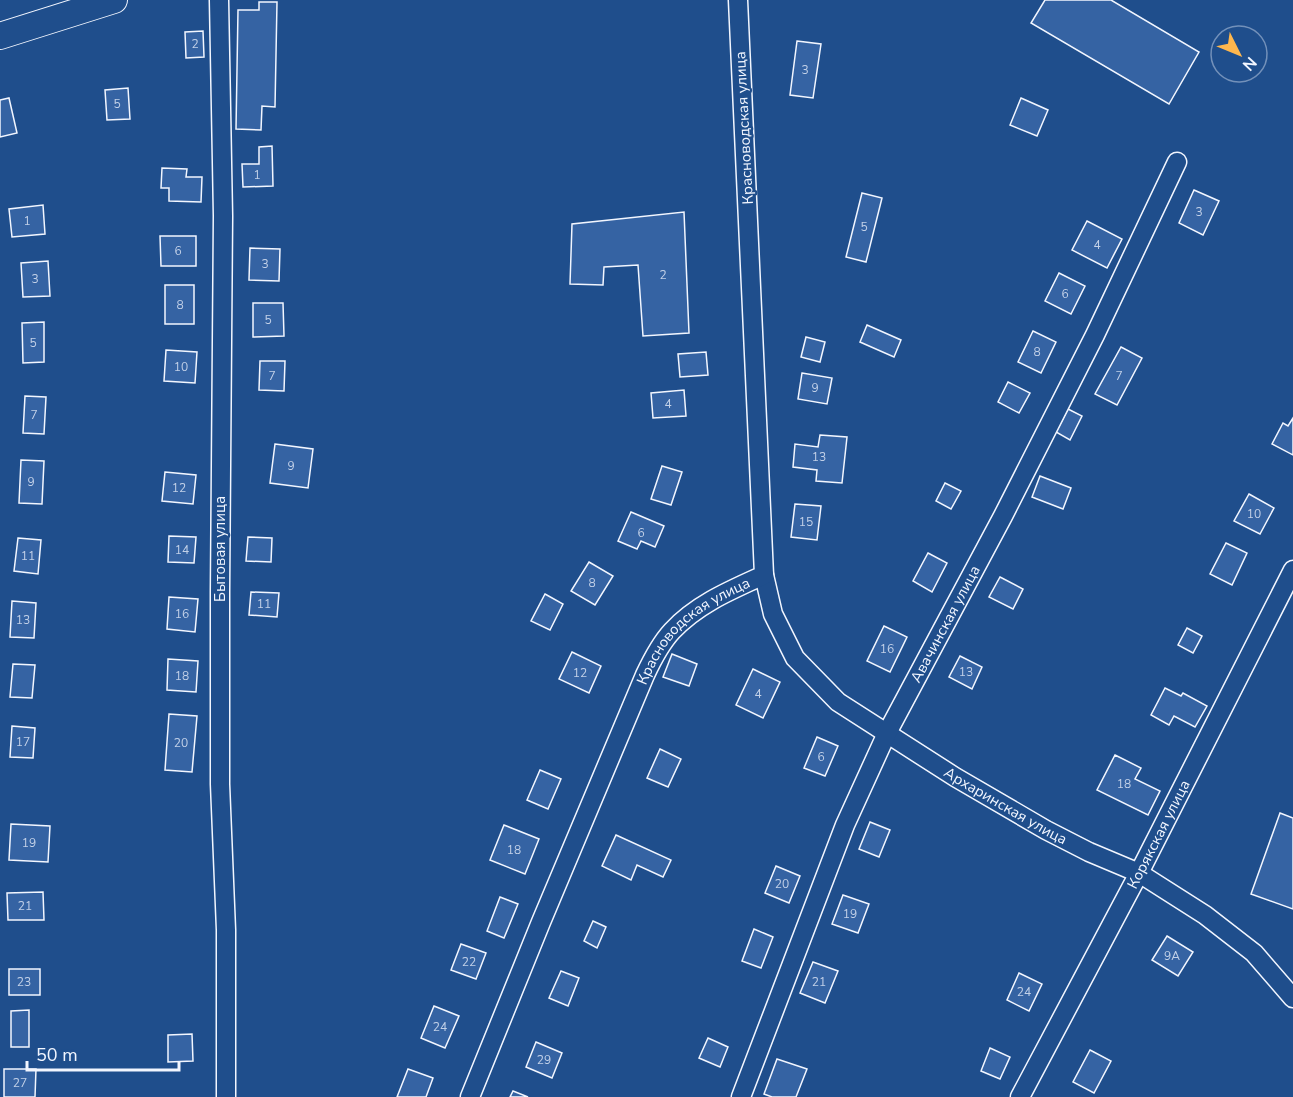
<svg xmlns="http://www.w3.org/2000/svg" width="1293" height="1097" font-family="'Nunito Sans',sans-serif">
<rect width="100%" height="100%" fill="#1f4e8c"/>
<g fill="#3563a3" stroke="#f2f6ff" stroke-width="1.5">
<polygon points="1045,0 1111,0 1199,52 1169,104 1031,23"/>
<polygon points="259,2 277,2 275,107 262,106 261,130 236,129 238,10 259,10"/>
<polygon points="203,31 204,57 186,58 185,32"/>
<polygon points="797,41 821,44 813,98 790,95"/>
<polygon points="128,88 130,119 107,120 105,90"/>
<polygon points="9,98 17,133 0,137 0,100"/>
<polygon points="1021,98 1048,110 1037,136 1010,125"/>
<polygon points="272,146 273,186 243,187 242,164 259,164 259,147"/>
<polygon points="162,168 187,169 186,177 202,177 201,202 169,201 169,188 161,188"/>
<polygon points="1194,190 1219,201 1203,235 1179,223"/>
<polygon points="862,193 882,198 866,262 846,257"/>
<polygon points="43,205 45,234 12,237 9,209"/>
<polygon points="684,212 689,333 643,336 638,265 604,267 603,285 570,284 572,224"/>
<polygon points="1087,221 1122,239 1107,268 1072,250"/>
<polygon points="160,236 196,236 196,266 161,266"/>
<polygon points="250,248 280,249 279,281 249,280"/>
<polygon points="48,261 50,296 23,297 21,263"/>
<polygon points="1059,273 1085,286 1071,314 1045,301"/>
<rect x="165" y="285" width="29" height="39"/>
<polygon points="253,303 283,303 284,336 253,337"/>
<polygon points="44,322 44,362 23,363 22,323"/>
<polygon points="867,325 901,340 894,357 860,342"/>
<polygon points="1033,331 1056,342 1041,373 1018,362"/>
<polygon points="806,337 825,342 820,362 801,357"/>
<polygon points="1121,347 1142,358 1117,405 1095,394"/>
<polygon points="166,350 197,352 195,383 164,381"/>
<polygon points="706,352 708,375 680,377 678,354"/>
<polygon points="260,361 285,361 284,391 259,390"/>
<polygon points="802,373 832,378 827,404 798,399"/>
<polygon points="1008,382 1030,393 1019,413 998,402"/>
<polygon points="684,390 686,416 653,418 651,393"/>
<polygon points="25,396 46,397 44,434 23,433"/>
<polygon points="1068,409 1082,416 1070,440 1056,432"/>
<polygon points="1293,418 1293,455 1272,444 1283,423 1288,426"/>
<polygon points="820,435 847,437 842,483 816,481 817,470 793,467 795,444 818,447"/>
<polygon points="275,444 313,449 308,488 270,483"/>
<polygon points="21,460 44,461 42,504 19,503"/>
<polygon points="662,466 682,472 671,505 651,499"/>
<polygon points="165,472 196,475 193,504 162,501"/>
<polygon points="1040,476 1071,488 1063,509 1032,497"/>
<polygon points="945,483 961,491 951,509 936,501"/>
<polygon points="1249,494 1274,508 1260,534 1234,521"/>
<polygon points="795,504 821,506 817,540 791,537"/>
<polygon points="631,512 664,526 655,547 641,541 637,549 618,541"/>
<polygon points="169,536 196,537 194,563 168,562"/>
<polygon points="248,537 272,538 271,562 246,561"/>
<polygon points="18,538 41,540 38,574 14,571"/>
<polygon points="1226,543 1247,553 1232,585 1210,574"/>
<polygon points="928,553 947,563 932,592 913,581"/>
<polygon points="589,562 613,576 595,605 571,591"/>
<polygon points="1000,577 1023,589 1013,609 989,597"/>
<polygon points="251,592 279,593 277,617 249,615"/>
<polygon points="545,594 563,604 550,630 531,621"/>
<polygon points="169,597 198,599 195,632 167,629"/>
<polygon points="12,601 36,603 34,638 10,637"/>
<polygon points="884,626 907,637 890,672 867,661"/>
<polygon points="1187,628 1202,636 1193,653 1178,645"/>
<polygon points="572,652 601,666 589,693 559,679"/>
<polygon points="672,654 697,664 689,686 663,677"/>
<polygon points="960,656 982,667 972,689 949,677"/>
<polygon points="168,659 198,661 196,692 167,690"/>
<polygon points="13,664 35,665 32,698 10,697"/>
<polygon points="753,669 780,682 763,718 736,705"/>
<polygon points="1165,688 1181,696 1183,693 1207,706 1195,727 1174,716 1169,725 1151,715"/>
<polygon points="169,714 197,716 192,772 165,770"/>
<polygon points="12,726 35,728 33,758 10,757"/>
<polygon points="817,737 838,746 825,776 804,768"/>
<polygon points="660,749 681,759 668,787 647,778"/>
<polygon points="1115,755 1141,768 1135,779 1160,791 1148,815 1097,790"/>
<polygon points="540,770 561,779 548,809 527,800"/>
<polygon points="1280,813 1293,818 1293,909 1251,894"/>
<polygon points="870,822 890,830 879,857 859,849"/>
<polygon points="11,824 50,826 48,862 9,860"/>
<polygon points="504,825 539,839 525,874 490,860"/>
<polygon points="616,835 671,860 663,877 637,865 631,880 602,866"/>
<polygon points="776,866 800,876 789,903 765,893"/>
<polygon points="43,892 44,920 8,920 7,893"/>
<polygon points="843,895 869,904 858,933 832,924"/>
<polygon points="500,897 518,904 504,938 487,931"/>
<polygon points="593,921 606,927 597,948 584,941"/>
<polygon points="754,929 773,937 761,968 742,961"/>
<polygon points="1167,936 1193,952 1178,976 1152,960"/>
<polygon points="461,944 486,953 476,979 451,970"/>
<polygon points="813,962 838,971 825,1003 800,993"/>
<rect x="9" y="969" width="31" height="26"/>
<polygon points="561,971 579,978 568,1006 549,998"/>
<polygon points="1019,973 1042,984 1029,1011 1007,1000"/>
<polygon points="434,1006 459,1016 445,1048 421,1038"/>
<polygon points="29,1010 29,1047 11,1047 11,1011"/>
<polygon points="192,1034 193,1061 168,1062 168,1035"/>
<polygon points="708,1038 728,1047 720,1067 699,1058"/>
<polygon points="536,1042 562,1053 552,1078 526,1067"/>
<polygon points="990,1048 1010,1057 1000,1079 981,1071"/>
<polygon points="1090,1050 1111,1061 1094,1093 1073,1082"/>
<polygon points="777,1059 807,1069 796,1097 772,1097 764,1094"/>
<polygon points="4,1069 36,1069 35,1097 4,1097"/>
<polygon points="408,1069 433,1078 426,1097 397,1097"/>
<polygon points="513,1091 528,1097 510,1097"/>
</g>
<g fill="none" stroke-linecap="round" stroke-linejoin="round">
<g stroke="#f2f6ff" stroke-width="21">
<g id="street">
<polyline points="219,0 223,216 220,592 220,784 226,930 226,1097"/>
<path id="s1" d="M764,575L773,614L795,658L838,702L955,777L1046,830L1089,852L1139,873L1205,915L1254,953L1293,998"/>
<path id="s2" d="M470,1097L541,922L645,675C652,660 660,644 672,631C697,604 731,590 764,575L738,0"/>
<path id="s3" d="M741,1097L845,825L887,733L1003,516L1095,335L1177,162"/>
<path id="s4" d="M1020,1097L1139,873L1293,570"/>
</g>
</g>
<g stroke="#f2f6ff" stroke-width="28">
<polyline id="secondary" points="0,36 114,0"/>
</g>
<use href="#street" stroke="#1f4e8c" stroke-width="18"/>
<use href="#secondary" stroke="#1f4e8c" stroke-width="26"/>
</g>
<g text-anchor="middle" stroke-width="4.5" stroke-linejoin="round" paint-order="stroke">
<g font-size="12" fill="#c3d1e8">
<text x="195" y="48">2</text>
<text x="805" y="74">3</text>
<text x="117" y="108">5</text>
<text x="257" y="179">1</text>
<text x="1199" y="216">3</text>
<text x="27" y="225">1</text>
<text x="864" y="231">5</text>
<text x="1097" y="249">4</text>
<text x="178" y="255">6</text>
<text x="265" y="268">3</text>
<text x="663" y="279">2</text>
<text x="35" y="283">3</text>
<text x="1065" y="298">6</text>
<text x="180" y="309">8</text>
<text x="268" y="324">5</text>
<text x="33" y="347">5</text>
<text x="1037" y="356">8</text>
<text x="181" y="371">10</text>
<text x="272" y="380">7</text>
<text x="1119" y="380">7</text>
<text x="815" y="392">9</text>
<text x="668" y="408">4</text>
<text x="34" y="419">7</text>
<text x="819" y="461">13</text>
<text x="291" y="470">9</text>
<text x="31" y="486">9</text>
<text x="179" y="492">12</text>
<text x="1254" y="518">10</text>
<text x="806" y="526">15</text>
<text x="641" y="537">6</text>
<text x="182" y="554">14</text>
<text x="28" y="560">11</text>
<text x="592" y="587">8</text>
<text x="264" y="608">11</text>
<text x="182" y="618">16</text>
<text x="23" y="624">13</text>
<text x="887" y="653">16</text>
<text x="966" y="676">13</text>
<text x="580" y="677">12</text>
<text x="182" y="680">18</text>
<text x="758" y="698">4</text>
<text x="23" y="746">17</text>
<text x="181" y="747">20</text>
<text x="821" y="761">6</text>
<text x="1124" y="788">18</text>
<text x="29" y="847">19</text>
<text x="514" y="854">18</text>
<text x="782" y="888">20</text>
<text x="25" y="910">21</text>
<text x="850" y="918">19</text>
<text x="1172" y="960">9А</text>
<text x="469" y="966">22</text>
<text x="24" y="986">23</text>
<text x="819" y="986">21</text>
<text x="1024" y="996">24</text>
<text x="440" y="1031">24</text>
<text x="544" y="1064">29</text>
<text x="20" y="1087">27</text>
</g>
<g font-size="15" fill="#f2f6ff" stroke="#1f4e8c">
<text transform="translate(744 128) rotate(-93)" y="5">Красноводская улица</text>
<text transform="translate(220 549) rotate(-90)" y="5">Бытовая улица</text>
<text dy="5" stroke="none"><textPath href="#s3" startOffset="516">Авачинская улица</textPath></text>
<text dy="5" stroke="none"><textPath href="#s2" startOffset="524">Красноводская улица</textPath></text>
<text dy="5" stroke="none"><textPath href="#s1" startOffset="348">Архаринская улица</textPath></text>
<text dy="5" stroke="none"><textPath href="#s4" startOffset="297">Корякская улица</textPath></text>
</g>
</g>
<g transform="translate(1239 54) rotate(133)"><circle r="28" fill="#1f4e8c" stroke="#7391ba" stroke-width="1.5"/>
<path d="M0-4.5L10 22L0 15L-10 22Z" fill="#ffb74d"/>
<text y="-9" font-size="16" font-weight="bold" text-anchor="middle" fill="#f2f6ff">N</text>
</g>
<path d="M27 1061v9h152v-9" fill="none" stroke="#f2f6ff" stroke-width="3"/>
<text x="36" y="1061" font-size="18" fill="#f2f6ff" stroke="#1f4e8c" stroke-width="4.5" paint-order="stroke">50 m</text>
</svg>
